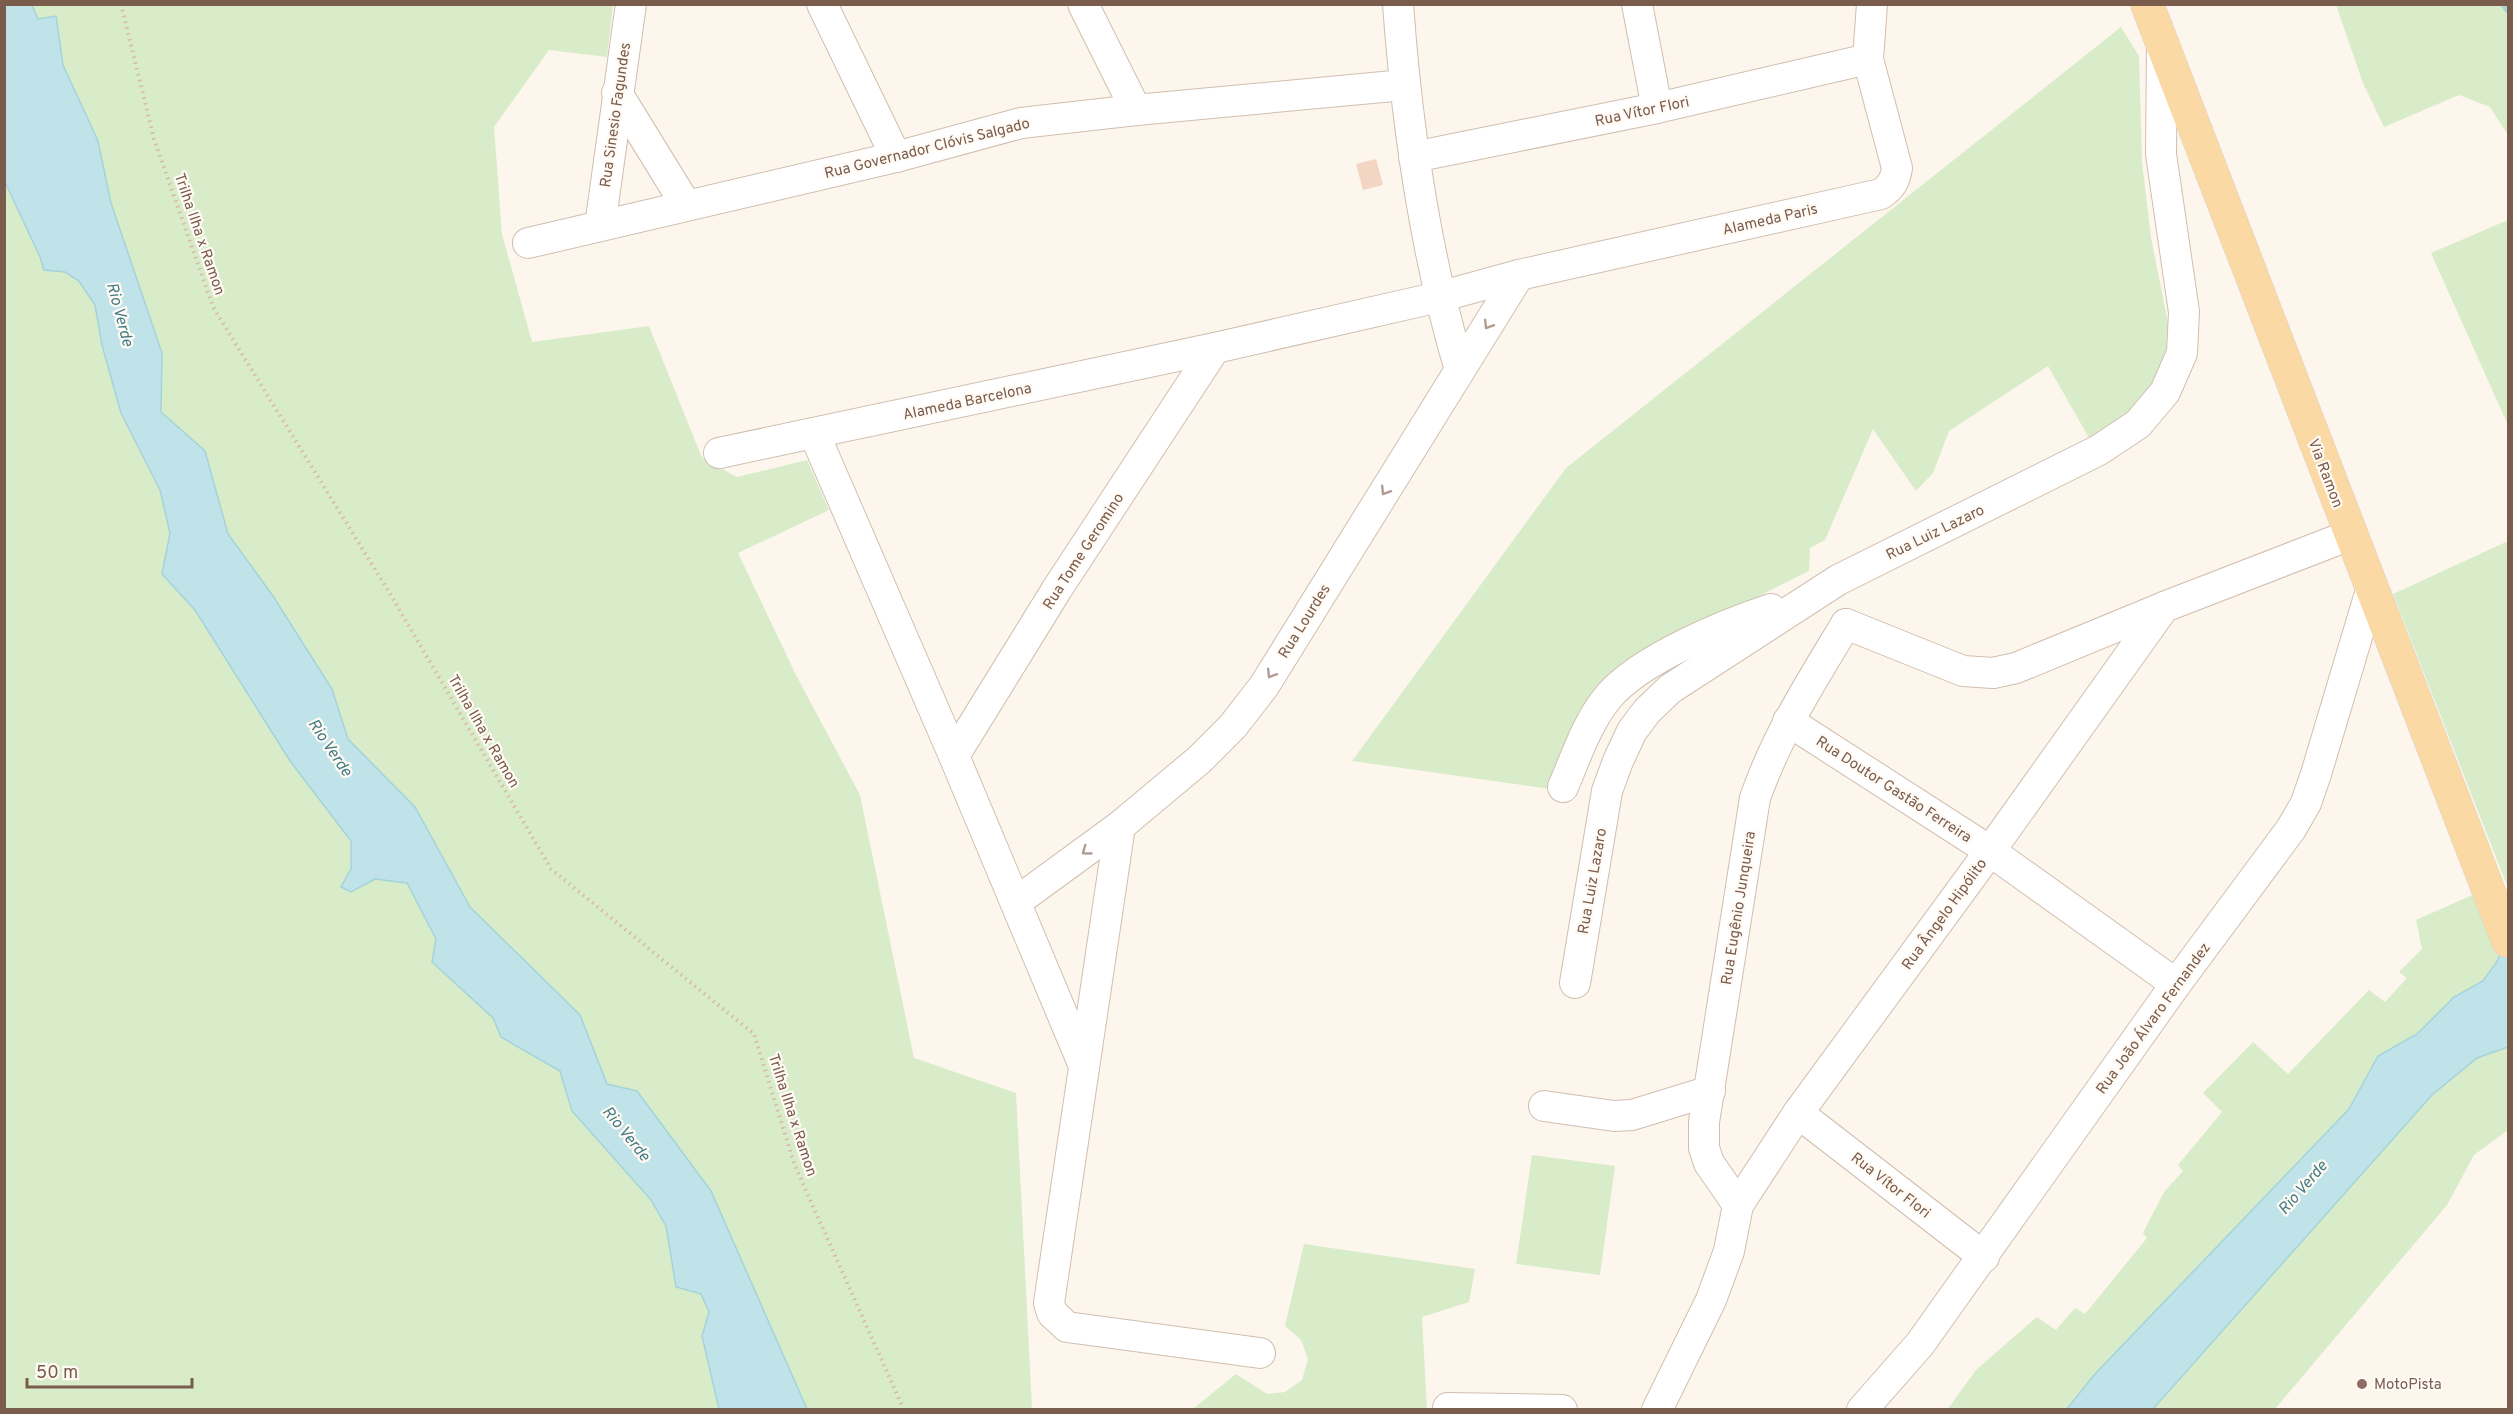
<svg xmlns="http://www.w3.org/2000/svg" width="2513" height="1414" font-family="Overpass,sans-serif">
<rect width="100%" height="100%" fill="#fdf6ec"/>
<g fill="#d8ecc9">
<polygon points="32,5 613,5 607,57 549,50 494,127 502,234 532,342 649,326 702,458 737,477 807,460 829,510 738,553 796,675 860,795 914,1058 1016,1093 1032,1409 807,1409 711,1191 607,1084 580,1015 470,907 415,807 348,739 332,689 273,596 228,534 205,451 161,413 162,353 111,203 98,141 63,65 56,17 38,19"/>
<polygon points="2336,5 2508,5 2508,135 2490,107 2459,95 2384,127 2363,83"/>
<polygon points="2121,27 2139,56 2142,162 2151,238 2169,328 2165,365 2149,399 2092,443 2048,366 1949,431 1933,473 1916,491 1873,429 1825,540 1810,548 1809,571 1636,658 1550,789 1352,761 1566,468"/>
<polygon points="4,182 40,257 44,270 65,272 79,281 95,305 102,345 121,413 160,490 170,533 162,574 195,610 290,761 351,841 351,892 375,879 407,883 436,939 432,963 494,1018 501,1037 560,1071 572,1111 651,1200 666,1226 676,1286 701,1294 709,1312 702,1336 719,1409 5,1409"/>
<polygon points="2508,220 2508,425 2431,253"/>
<polygon points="2508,541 2508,888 2393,594"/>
<polygon points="2477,893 2501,954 2483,981 2454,997 2417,1034 2378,1056 2349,1109 2094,1375 2066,1409 1947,1410 1976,1370 2037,1317 2056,1330 2075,1308 2085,1314 2147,1238 2143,1233 2164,1192 2183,1171 2178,1165 2222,1112 2203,1093 2253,1042 2288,1074 2369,990 2385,1002 2407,978 2399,972 2422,949 2416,920"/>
<polygon points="2508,1047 2508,1130 2474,1155 2447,1205 2275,1409 2153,1410 2432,1095 2477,1058"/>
<polygon points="1532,1155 1615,1166 1600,1275 1516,1264"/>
<polygon points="1304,1244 1475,1269 1469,1302 1422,1317 1427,1409 1193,1409 1236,1374 1267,1394 1285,1392 1302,1380 1308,1359 1301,1340 1285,1326"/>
</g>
<g fill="#bfe3e8" stroke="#a5d3da" stroke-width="1.5">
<polygon points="5,4 32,5 38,19 56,16 63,65 98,141 111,203 162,353 161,412 205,451 228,534 273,596 332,689 348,739 415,807 470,907 580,1015 607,1084 637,1091 711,1191 807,1409 719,1409 702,1336 709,1312 701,1294 676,1287 666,1226 651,1200 572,1111 560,1071 501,1037 493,1018 432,962 436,939 407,883 375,879 351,892 341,887 351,869 351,841 290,761 195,610 162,574 170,533 160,490 121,413 102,345 95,305 79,281 65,272 44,270 40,257 5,182"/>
<polygon points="2508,939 2508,1047 2477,1058 2432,1095 2153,1409 2066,1410 2094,1375 2349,1109 2378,1056 2417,1034 2454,997 2483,981 2496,963"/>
</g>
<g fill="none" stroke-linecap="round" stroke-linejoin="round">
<polyline stroke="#a5d3da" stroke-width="7" points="2504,4 2508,10"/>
</g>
<polygon fill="#f3d5c3" points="1376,159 1383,185 1363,190 1356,164"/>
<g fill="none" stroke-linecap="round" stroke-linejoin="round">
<g stroke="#d1beb0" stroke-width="32">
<g id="minor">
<polyline points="822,4 896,157"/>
<polyline points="1083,4 1136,110"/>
<path d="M1398,4C1407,128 1425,252 1460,370"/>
<polyline points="1637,4 1657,108"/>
<polyline points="617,93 686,205"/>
<polyline points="1414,157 1657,108 1868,59"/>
<polyline points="600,226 631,4"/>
<polyline points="528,243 896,157 1021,123 1136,110 1404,85"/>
<polyline points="814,433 954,756 1084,1066"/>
<path d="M719,453L1215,348L1439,297L1519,275L1881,194C1891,187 1895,181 1897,168L1868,59L1872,4"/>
<polyline points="1846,624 1963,671 1993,673 2016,668 2164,607"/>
<polyline points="1788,721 1990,851 2176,984"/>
<polyline points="954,756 1057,589 1215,348"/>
<path d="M1563,787C1576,757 1587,722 1609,696C1641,659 1723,625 1771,609"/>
<polyline points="1120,826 1049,1303 1052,1313 1067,1327 1260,1353"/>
<polyline points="1016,902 1120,826 1199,760 1233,726 1264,686 1519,275"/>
<polyline points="1575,983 1607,791 1618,761 1632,731 1647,711 1670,689 1838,580 2099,450 2138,424 2165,392 2182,353 2184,312 2161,154 2162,47"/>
<polyline points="1544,1106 1614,1116 1632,1115 1710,1091"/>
<polyline points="1798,1113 1984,1257"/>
<path d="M1738,1205L1709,1163L1704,1148V1122L1755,798C1778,733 1811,682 1846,624"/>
<polyline points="1448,1408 1562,1410"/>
<polyline points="1657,1410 1711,1300 1729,1251 1738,1205 1798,1113 1990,851 2164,607 2350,535"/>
<polyline points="1862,1410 1920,1344 2176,984 2291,829 2306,803 2316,774 2371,590"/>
</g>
</g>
<g stroke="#dad1cd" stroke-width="34">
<polyline id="major" points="2147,4 2508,941"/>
</g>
<polyline stroke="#d9b8a5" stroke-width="4" stroke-dasharray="1.5 4.5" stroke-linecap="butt" points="121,4 154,139 213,307 389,592 551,869 754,1034 795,1166 904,1410"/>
<use href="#minor" stroke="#fff" stroke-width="30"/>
<use href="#major" stroke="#fbd9a5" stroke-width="33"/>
</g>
<defs><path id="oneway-chevron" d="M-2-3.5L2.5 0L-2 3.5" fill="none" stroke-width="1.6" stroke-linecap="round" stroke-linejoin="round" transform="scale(1.5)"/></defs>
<g stroke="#af9d94">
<use href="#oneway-chevron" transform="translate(1488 325) rotate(122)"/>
<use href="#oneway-chevron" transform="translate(1385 491) rotate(122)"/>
<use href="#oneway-chevron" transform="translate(1271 674) rotate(122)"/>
<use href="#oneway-chevron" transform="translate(1086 851) rotate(144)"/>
</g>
<circle fill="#8d6e63" stroke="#fffaf3" stroke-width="2" cx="2362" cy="1384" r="6"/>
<g text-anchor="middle" stroke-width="4.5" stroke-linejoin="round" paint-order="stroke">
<g font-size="15" fill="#7a5c4d" stroke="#fffaf3">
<text transform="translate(1642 111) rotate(-12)" y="5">Rua Vítor Flori</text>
<text transform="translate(615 115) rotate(-82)" y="5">Rua Sinesio Fagundes</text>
<text transform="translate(927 148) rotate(-14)" y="5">Rua Governador Clóvis Salgado</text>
<text transform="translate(1770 219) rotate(-13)" y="5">Alameda Paris</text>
<text transform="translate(200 234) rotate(71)" y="5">Trilha Ilha x Ramon</text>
<text transform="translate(967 401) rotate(-12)" y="5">Alameda Barcelona</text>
<text transform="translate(2326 473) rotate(69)" y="5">Via Ramon</text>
<text transform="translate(1935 532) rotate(-26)" y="5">Rua Luiz Lazaro</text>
<text transform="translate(1083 551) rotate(-57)" y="5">Rua Tome Geromino</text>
<text transform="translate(1304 621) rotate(-58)" y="5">Rua Lourdes</text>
<text transform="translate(484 731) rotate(60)" y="5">Trilha Ilha x Ramon</text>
<text transform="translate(1894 789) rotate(33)" y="5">Rua Doutor Gastão Ferreira</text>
<text transform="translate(1592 881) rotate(-80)" y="5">Rua Luiz Lazaro</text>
<text transform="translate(1738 908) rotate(-81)" y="5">Rua Eugênio Junqueira</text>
<text transform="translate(1944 914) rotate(-54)" y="5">Rua Ângelo Hipólito</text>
<text transform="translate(2153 1018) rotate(-54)" y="5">Rua João Álvaro Fernandez</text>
<text transform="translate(793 1115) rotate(72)" y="5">Trilha Ilha x Ramon</text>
<text transform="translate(1891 1185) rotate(38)" y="5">Rua Vítor Flori</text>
</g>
<g font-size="15" fill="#785e54" stroke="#fffaf3" text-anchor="start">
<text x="2374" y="1389">MotoPista</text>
</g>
<g font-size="16" font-style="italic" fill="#437c86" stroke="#fffaf3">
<text transform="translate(121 314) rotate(75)" y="6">Rio Verde</text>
<text transform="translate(331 747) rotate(56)" y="6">Rio Verde</text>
<text transform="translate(627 1133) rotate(51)" y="6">Rio Verde</text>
<text transform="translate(2302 1187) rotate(-49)" y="6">Rio Verde</text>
</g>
</g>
<rect width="2513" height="1414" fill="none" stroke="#7a5c4d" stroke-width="12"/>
<path d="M27 1378v9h165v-9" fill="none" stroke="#7a5c4d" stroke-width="3"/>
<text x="36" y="1378" font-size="18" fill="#7a5c4d" stroke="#fffaf3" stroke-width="4.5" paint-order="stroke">50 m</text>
</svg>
